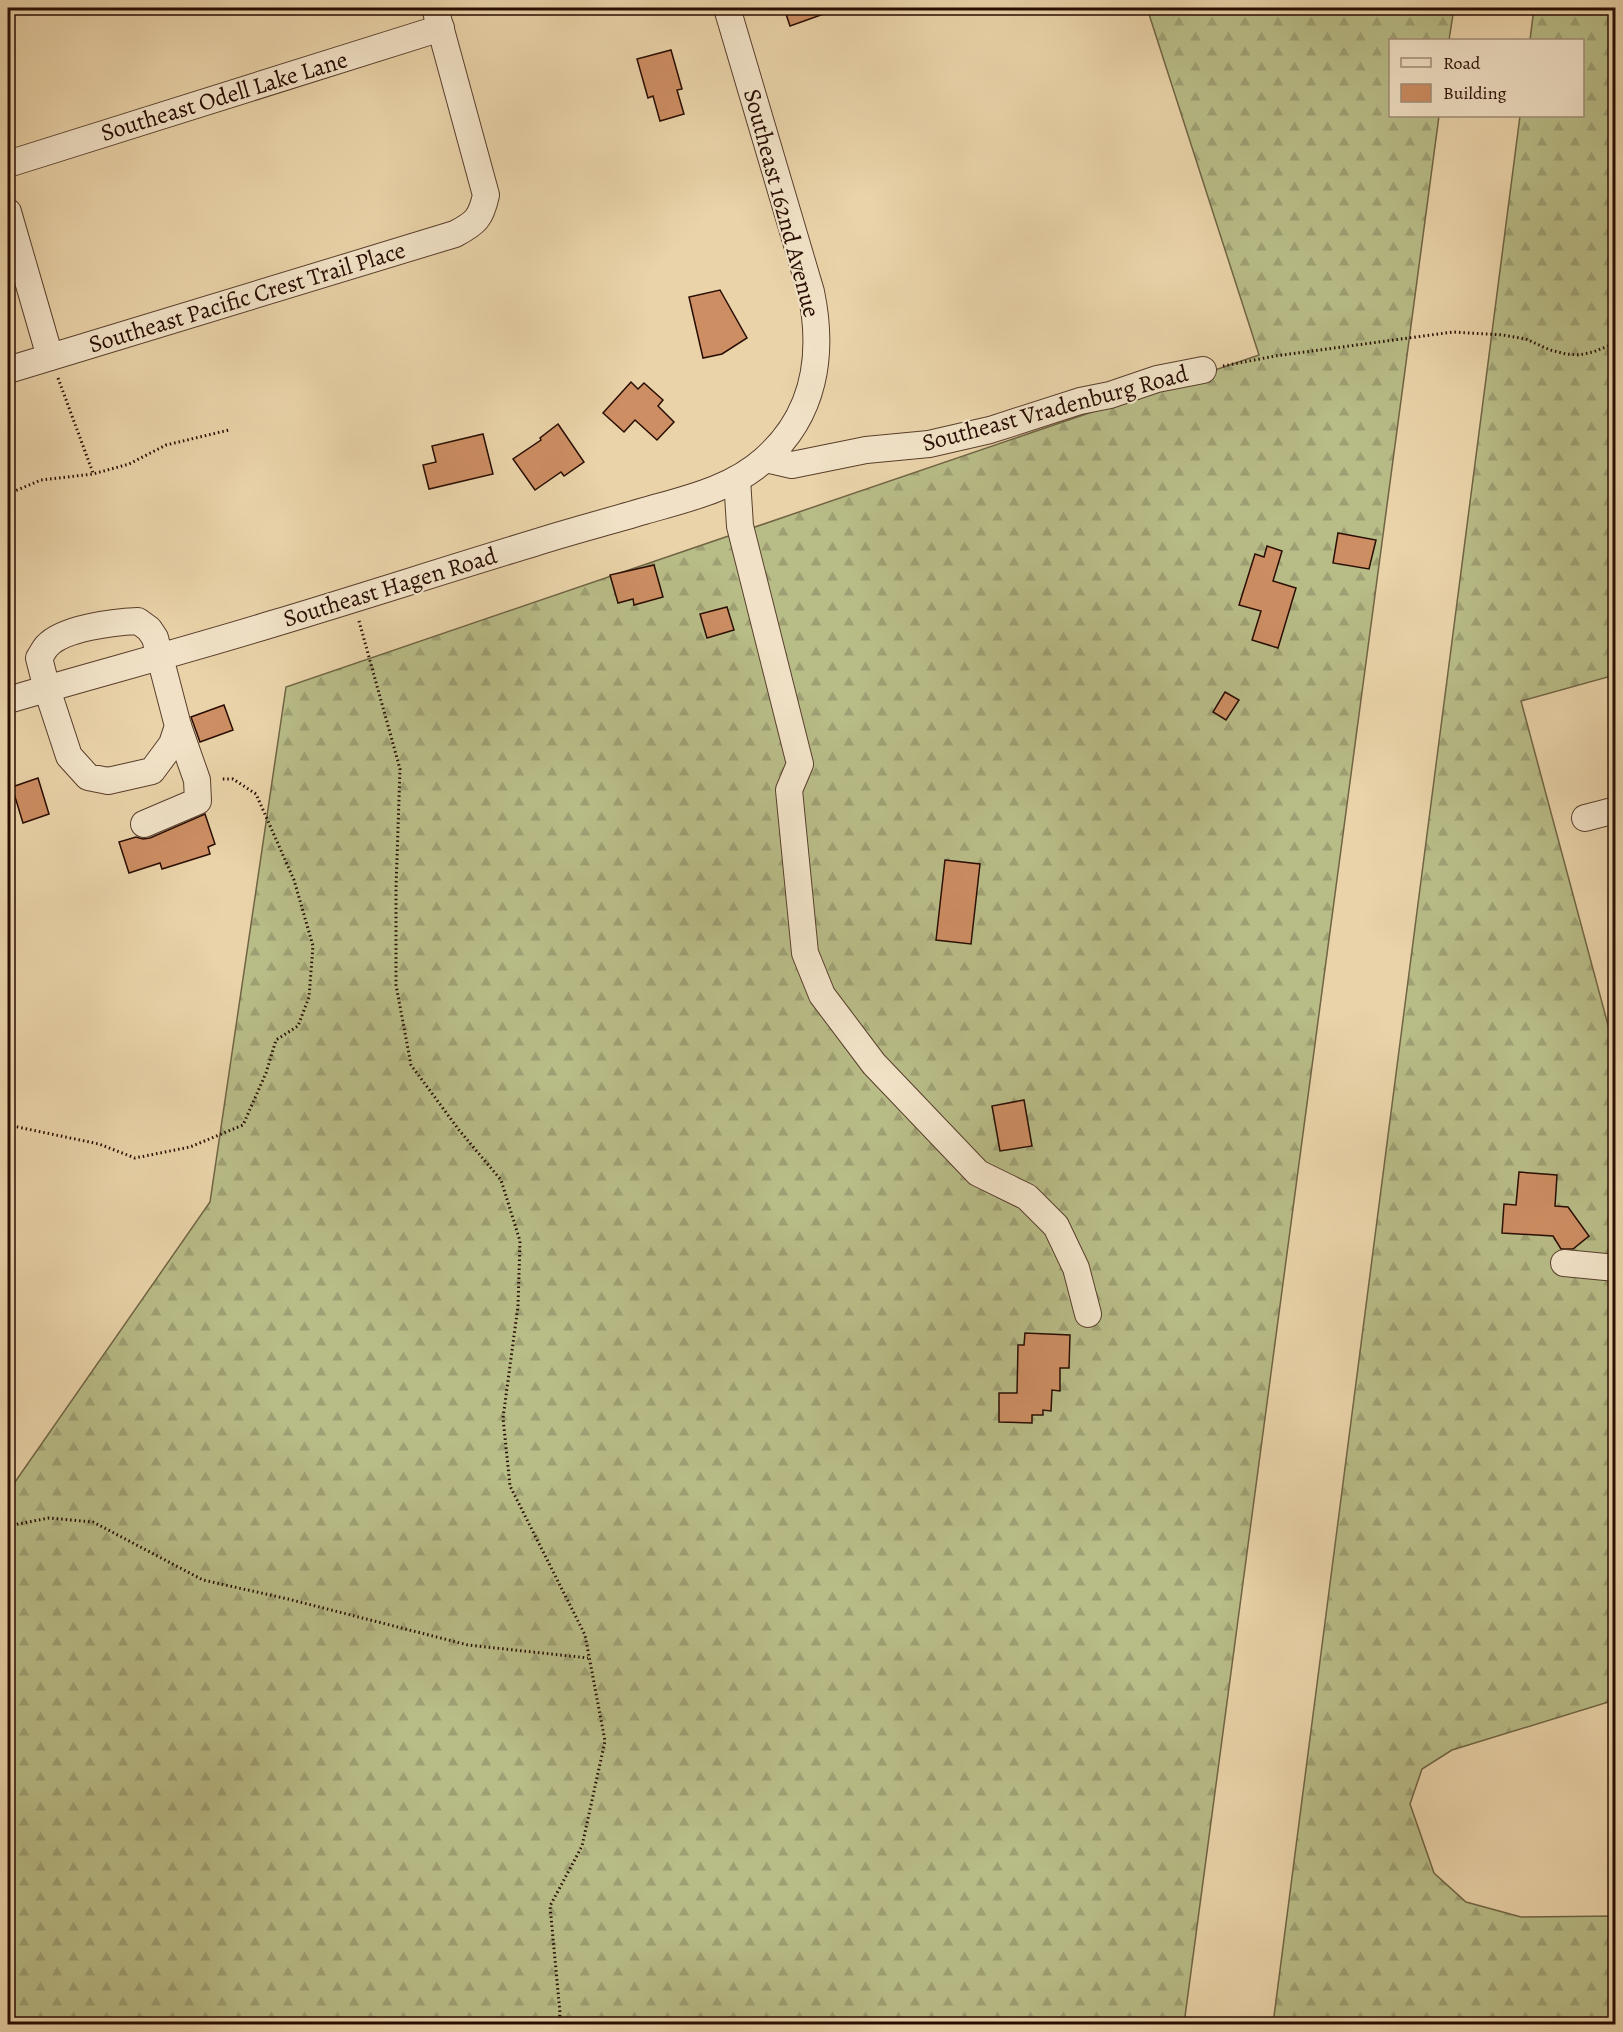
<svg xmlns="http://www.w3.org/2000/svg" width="1623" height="2032" font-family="Alegreya,serif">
<defs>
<pattern id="forest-firs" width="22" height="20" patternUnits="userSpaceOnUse" patternTransform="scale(1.5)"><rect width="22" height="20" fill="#b8bc87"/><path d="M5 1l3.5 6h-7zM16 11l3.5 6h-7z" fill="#9ea073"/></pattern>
</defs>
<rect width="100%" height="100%" fill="#ead3a9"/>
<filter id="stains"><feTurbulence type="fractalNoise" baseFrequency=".00333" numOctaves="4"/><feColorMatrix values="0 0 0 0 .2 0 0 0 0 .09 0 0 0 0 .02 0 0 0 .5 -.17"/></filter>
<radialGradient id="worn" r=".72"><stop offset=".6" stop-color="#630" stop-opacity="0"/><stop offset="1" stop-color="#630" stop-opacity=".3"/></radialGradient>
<g fill="url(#forest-firs)" stroke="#706444" stroke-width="1.5">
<polygon points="1147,8 1454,8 1449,40 1390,40 1390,116 1439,116 1184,2024 8,2024 8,1492 210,1202 286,687 1259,355"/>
<polygon points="1534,8 1615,8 1615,675 1521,701 1615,1051 1615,1700 1452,1750 1422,1769 1410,1804 1434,1873 1466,1902 1521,1917 1615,1916 1615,2024 1273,2024 1520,116 1582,116 1582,40 1530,40"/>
</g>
<g fill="#cd8e63" stroke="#280d02" stroke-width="1.5">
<polygon points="784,8 835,8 835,10 790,26"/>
<polygon points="671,50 682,89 677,90 684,114 660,121 653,96 648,98 637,59"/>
<polygon points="720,290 747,338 722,354 703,358 689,297"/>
<polygon points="631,382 638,389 644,383 663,400 658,406 674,422 657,440 635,420 624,432 603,413"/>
<polygon points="558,424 584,462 564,476 561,472 535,490 513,459 541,440 540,438"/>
<polygon points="483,434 493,474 429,489 423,465 436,462 432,446"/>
<polygon points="1338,533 1376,540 1369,569 1333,563"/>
<polygon points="1267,546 1282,551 1273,581 1296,588 1278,648 1252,640 1261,611 1239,605 1255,554 1264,557"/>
<polygon points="654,565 663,597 634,605 633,599 618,603 610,575"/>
<polygon points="727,607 734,630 707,638 700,614"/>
<polygon points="1225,692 1239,700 1226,720 1213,712"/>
<polygon points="224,705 233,730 200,742 191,717"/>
<polygon points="38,778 49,814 23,823 12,787"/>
<polygon points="205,814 215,844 208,847 210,854 162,869 160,863 129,873 119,842 136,837 143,839 150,838"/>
<polygon points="945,860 980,864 971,944 936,940"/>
<polygon points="1024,1100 1032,1146 1000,1151 992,1106"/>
<polygon points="1519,1172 1557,1175 1555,1206 1568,1207 1589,1236 1573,1249 1561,1249 1553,1236 1502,1233 1504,1204 1516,1205"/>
<polygon points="1025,1333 1070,1335 1069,1368 1060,1368 1060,1391 1052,1390 1051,1411 1043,1410 1043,1415 1032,1415 1032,1423 999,1422 999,1393 1017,1393 1018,1345 1024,1345"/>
</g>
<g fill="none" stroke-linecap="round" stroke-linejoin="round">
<g stroke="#583e2c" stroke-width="28">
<g id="minor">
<polyline points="8,164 441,28"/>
<polyline points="8,212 50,357"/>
<path d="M8,370L455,234C476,223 481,218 486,195L435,8"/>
<polyline points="766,459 792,465 866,450 929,444 990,430 1080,401 1110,395 1157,379 1203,370"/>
<polyline points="737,479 740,526 800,764 789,790 805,953 822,995 874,1064 978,1173 1027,1197 1056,1226 1076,1268 1088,1314"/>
<path d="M138,621L149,629L155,638L178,726L172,744L152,771L108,781L88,777L69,756L47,689L39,658C42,654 44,649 47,646C63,628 114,622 138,621Z"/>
<path d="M8,700C96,674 184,651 272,624C359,598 445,570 531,544C568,532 607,522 644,511C686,499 732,489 765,459C815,415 824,354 811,292L727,8"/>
<polyline points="1585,818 1616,810"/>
<polyline points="144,824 198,801 197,780 178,726"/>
<polyline points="1564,1263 1616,1268"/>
</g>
</g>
<g stroke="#280d02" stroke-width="3" stroke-dasharray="1.5 3" stroke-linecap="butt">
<polyline points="1223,366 1275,356 1453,332 1503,335 1526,339 1550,350 1566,354 1579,355 1593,352 1616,343"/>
<polyline points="58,378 93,473"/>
<polyline points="8,494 41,480 93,474 129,464 166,445 229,430"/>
<polyline points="359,621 400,769 396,888 396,985 411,1065 459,1130 501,1180 520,1241 518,1306 503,1418 510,1486 585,1635 605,1741 582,1846 550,1906 560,2013 559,2024"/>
<polyline points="8,1125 99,1144 135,1158 190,1147 243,1125 266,1073 276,1040 298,1026 309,997 313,946 294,880 256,794 233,779 220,779"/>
<polyline points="8,1526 49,1518 93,1522 203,1580 288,1599 468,1645 588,1658"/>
</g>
<use href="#minor" stroke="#f1e2c7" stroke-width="26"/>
</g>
<g text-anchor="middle" stroke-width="4.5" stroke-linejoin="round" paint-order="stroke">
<g font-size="24" fill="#280d02" stroke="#f1e2c7">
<text transform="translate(224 96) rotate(-17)" y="8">Southeast Odell Lake Lane</text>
<text transform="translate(782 203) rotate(75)" y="8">Southeast 162nd Avenue</text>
<text transform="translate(247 297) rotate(-17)" y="8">Southeast Pacific Crest Trail Place</text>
<text transform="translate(1055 408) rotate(-15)" y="8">Southeast Vradenburg Road</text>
<text transform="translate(390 587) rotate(-17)" y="8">Southeast Hagen Road</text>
</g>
</g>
<rect width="1623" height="2032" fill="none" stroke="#ead3a9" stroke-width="30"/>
<rect x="9" y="9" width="1605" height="2014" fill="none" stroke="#280d02" stroke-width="3"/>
<rect x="15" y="15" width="1593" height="2002" fill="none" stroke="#280d02" stroke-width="1.5"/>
<rect x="1389" y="39" width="195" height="78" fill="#f1e2c7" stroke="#a18d78" stroke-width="1.5"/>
<rect x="1401" y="58" width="30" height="9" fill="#f1e2c7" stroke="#a18d78" stroke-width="1.5"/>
<text x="1443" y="69" font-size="18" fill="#280d02">Road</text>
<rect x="1401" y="84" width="30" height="18" fill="#cd8e63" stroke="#a18d78" stroke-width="1.5"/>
<text x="1443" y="99" font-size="18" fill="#280d02">Building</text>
<rect width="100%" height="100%" filter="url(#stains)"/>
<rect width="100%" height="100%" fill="url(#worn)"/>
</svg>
